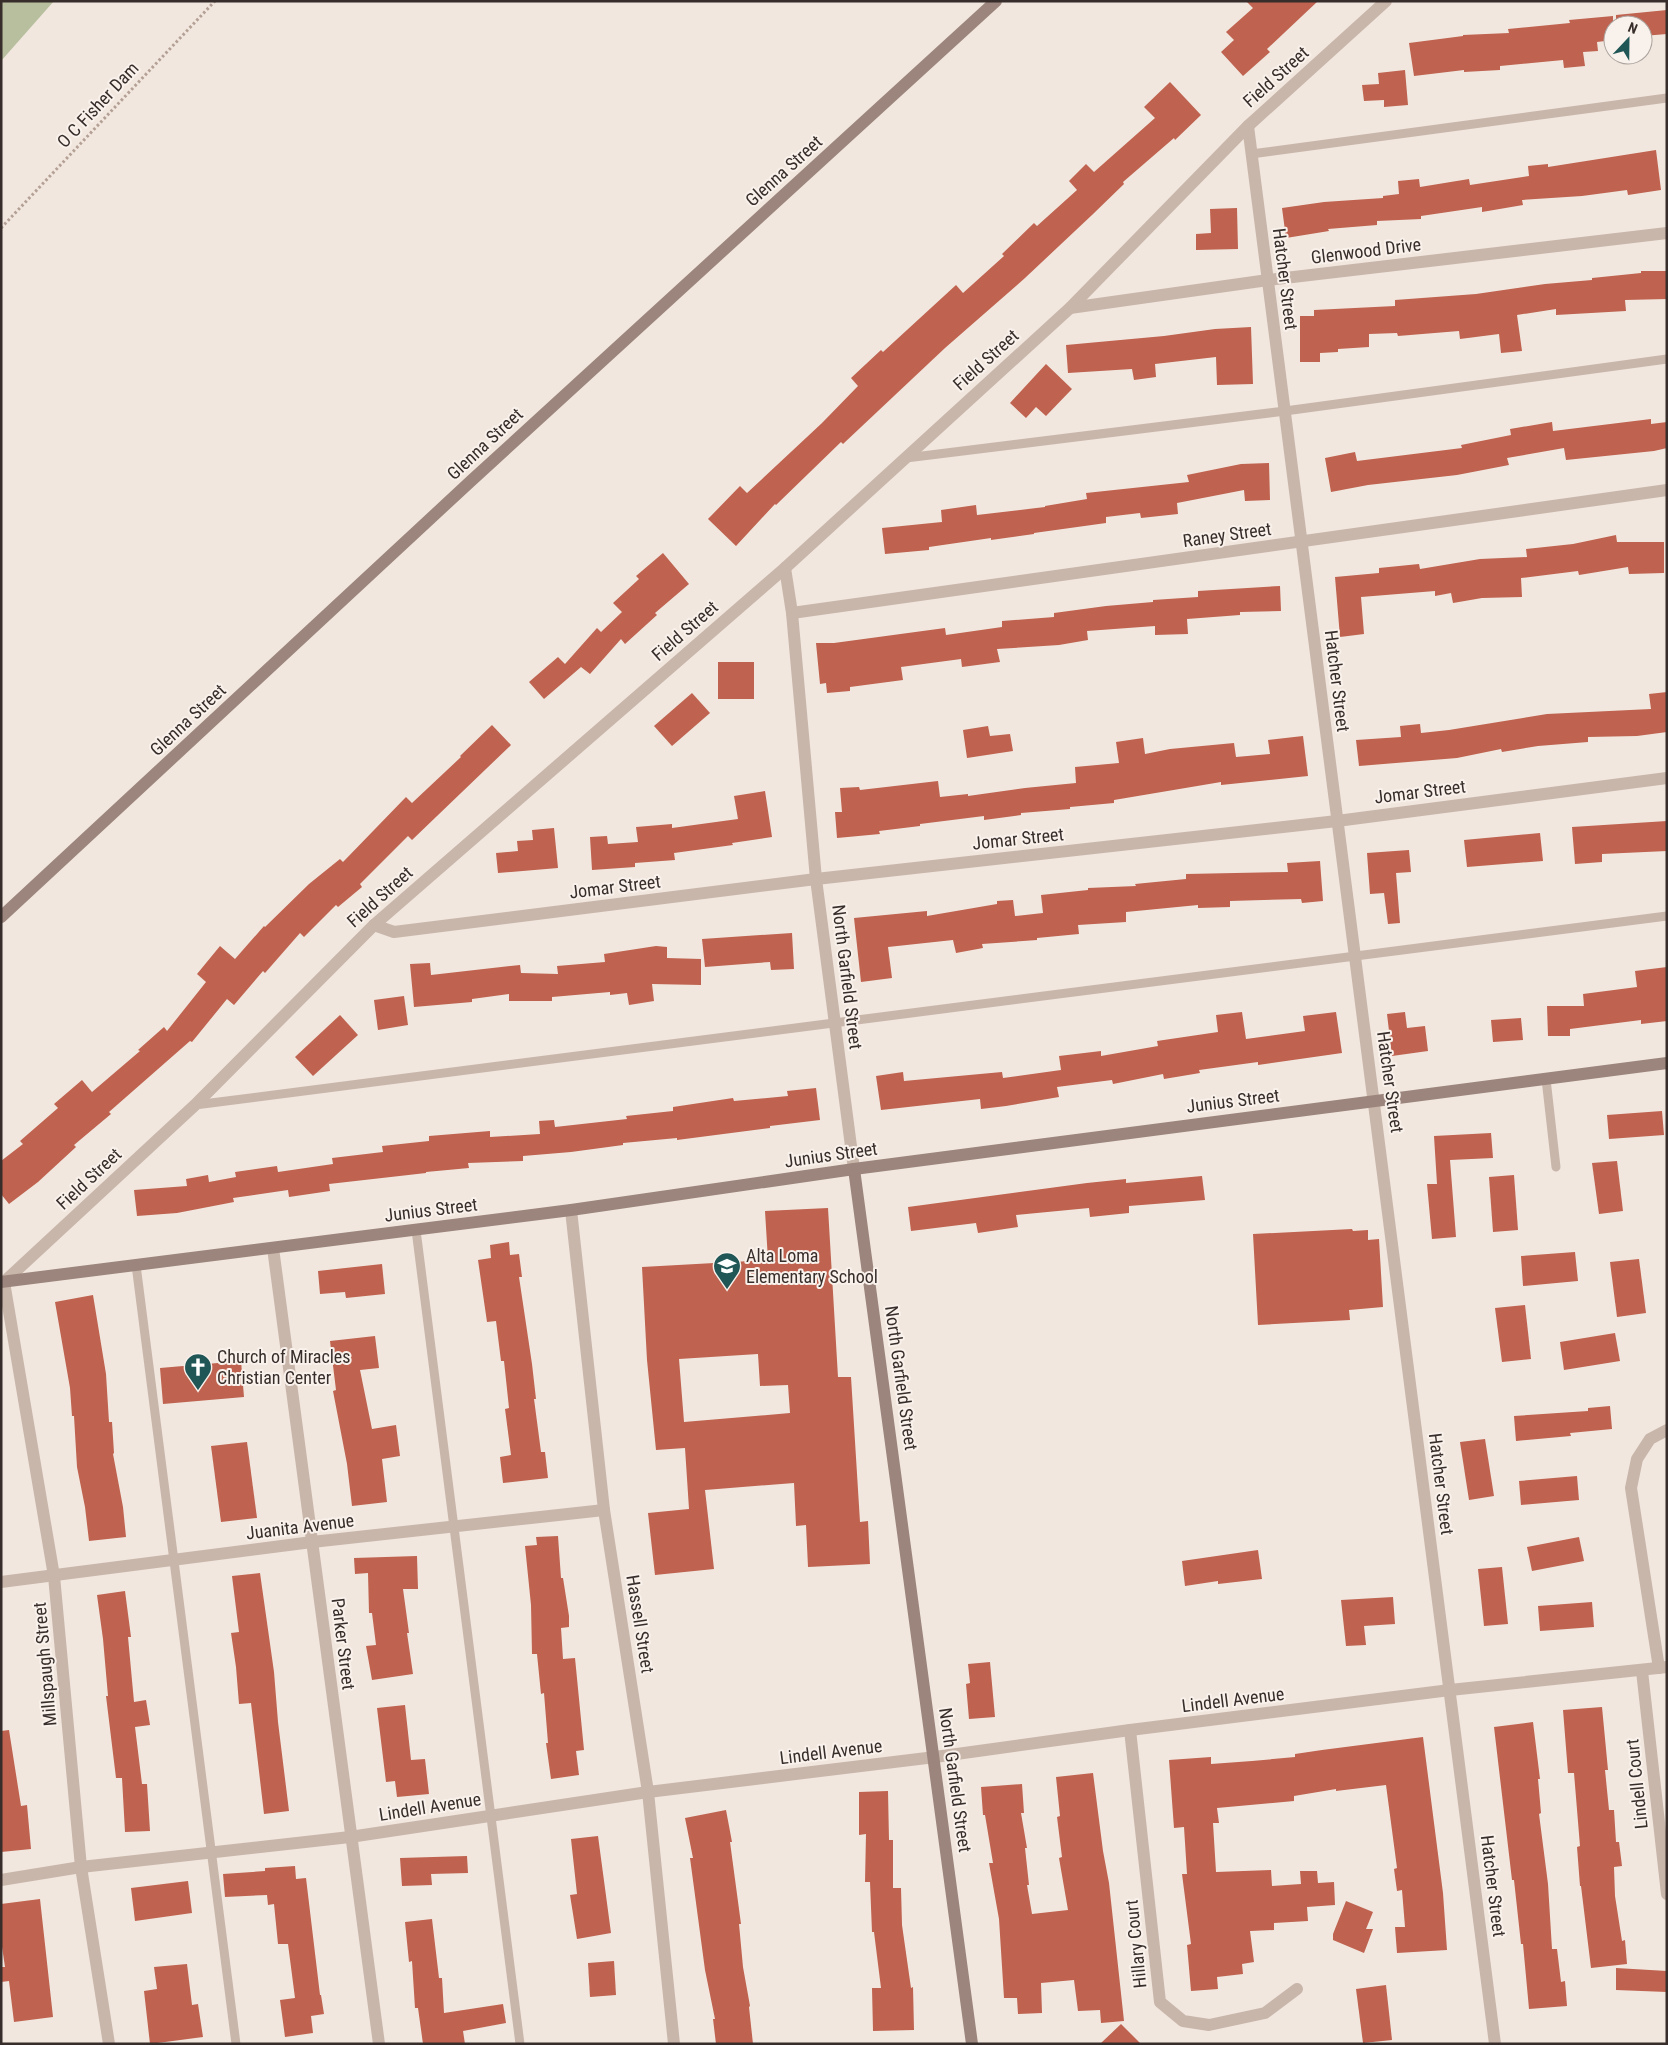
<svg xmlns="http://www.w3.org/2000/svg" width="1668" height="2045" font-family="'Roboto Condensed',sans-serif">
<rect width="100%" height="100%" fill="#f1e7de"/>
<polygon fill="#b7bf9f" points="1,1 54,1 1,61"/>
<g fill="#bf624f" fill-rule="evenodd">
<polygon points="1246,1 1318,1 1267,49 1270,52 1243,76 1221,52 1234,40 1226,32 1253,8"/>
<polygon points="1667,10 1667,34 1643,36 1643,25 1616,25 1616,15"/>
<polygon points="1613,16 1613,40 1597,42 1598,51 1583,52 1585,66 1564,68 1563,60 1500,66 1500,70 1464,72 1464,70 1414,76 1409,43 1463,36 1463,35 1509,33 1508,29 1570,23 1569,20"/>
<polygon points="1405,70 1408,105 1384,107 1384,100 1364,101 1362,85 1379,84 1378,73"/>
<polygon points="1170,82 1201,115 1175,140 1174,138 1123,182 1124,184 1092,215 1025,278 945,348 843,444 841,442 776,505 775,504 736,546 708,519 740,486 747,493 822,423 858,386 851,378 881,350 883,352 956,285 963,293 1004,256 1002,254 1034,223 1037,226 1077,190 1069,181 1086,164 1094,172 1155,118 1144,107"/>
<polygon points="1656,150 1661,190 1628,195 1627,190 1582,196 1522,200 1523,205 1482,212 1482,207 1421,216 1421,219 1377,221 1377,225 1328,229 1329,231 1286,238 1282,208 1324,202 1383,198 1383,196 1399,194 1398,181 1419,179 1420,187 1469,179 1470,185 1529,176 1528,166 1548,164 1548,167"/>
<polygon points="1237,208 1238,249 1196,250 1196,234 1211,233 1210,209"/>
<polygon points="1641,271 1667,271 1667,299 1625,300 1626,311 1556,315 1556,309 1517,315 1522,351 1501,353 1499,334 1460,339 1459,331 1398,336 1397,333 1369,334 1369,347 1338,349 1338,352 1320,353 1320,362 1300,362 1300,316 1314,316 1314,310 1395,306 1395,300 1476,294 1545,284 1592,280 1592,278 1641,273"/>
<polygon points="1251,327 1253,384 1217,385 1216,357 1155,364 1156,377 1134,380 1132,369 1068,373 1066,345 1164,336 1215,329"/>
<polygon points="1046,364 1072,389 1046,416 1036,407 1026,418 1010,403"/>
<polygon points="1651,419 1651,424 1667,422 1667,448 1654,451 1566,460 1564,448 1507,458 1509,465 1457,475 1368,485 1331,492 1325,458 1355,452 1357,461 1462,448 1461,445 1511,435 1510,429 1552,422 1553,431"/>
<polygon points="1269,463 1270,500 1245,501 1244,490 1177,503 1178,514 1141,518 1140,513 1106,517 1106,523 1034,533 1034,534 991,540 991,538 929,547 929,550 885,554 882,528 942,522 941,510 976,505 977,515 1045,507 1045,506 1087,499 1086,493 1189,482 1187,475 1241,464"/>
<polygon points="1616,535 1617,542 1664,542 1664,573 1629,574 1628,567 1579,575 1578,571 1521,578 1522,597 1482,598 1453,603 1451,593 1435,596 1435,591 1361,597 1364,634 1340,637 1335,577 1379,573 1379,568 1419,564 1420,569 1480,559 1527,557 1526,549 1573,544"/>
<polygon points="663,553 689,584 655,613 657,615 625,644 621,639 590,674 581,667 544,699 529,682 558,657 565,664 597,628 601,632 622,612 613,603 639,579 636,576"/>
<polygon points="1280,586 1281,611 1240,612 1240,615 1187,619 1188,634 1155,635 1155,626 1087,631 1088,640 1059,645 997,649 1000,662 962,667 961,659 901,667 903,680 850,687 850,691 827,693 826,683 820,684 816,643 834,643 945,628 946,635 1002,627 1002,621 1054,617 1054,613 1106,606 1153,602 1153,600 1198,597 1198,591"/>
<rect x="718" y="662" width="36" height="37"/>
<polygon points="1667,692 1667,732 1637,736 1588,737 1588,742 1538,746 1502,752 1501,749 1457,758 1359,766 1356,740 1401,737 1400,726 1420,724 1421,733 1449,730 1547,714 1651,709 1649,694"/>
<polygon points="692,693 710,713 672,746 654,726"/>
<polygon points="492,725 511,745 412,840 408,836 360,884 362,887 338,907 336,905 304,937 300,933 265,973 263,971 234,1005 227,999 192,1042 190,1041 109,1112 111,1114 74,1145 76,1147 38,1182 9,1204 1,1194 1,1161 23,1144 20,1141 58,1108 54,1104 82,1080 92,1092 140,1051 138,1050 164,1027 167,1031 206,982 197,974 220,946 235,959 264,926 265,927 309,884 340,859 343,862 406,797 412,803 461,757 460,756"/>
<polygon points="988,726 990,736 1010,734 1013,751 967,758 963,730"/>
<polygon points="1303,736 1308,776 1221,785 1221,782 1114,800 1114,803 1070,807 1070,809 1021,813 1021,815 984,820 984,816 920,824 920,826 879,831 880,834 837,838 835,812 842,812 840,788 859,787 860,790 938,781 940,797 968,794 968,796 1025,788 1076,783 1075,767 1119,763 1116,742 1143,738 1145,754 1170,749 1234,743 1236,757 1270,754 1268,740"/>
<polygon points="765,791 772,837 732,843 733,845 674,853 675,860 635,863 635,867 592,870 590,837 607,836 608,844 638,842 636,827 672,824 672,828 738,819 734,796"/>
<polygon points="1667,821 1667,851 1602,854 1602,862 1575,864 1572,827"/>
<polygon points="554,828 558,868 498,873 496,853 518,851 517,841 533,840 532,830"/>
<polygon points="1540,833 1543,861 1467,867 1464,840"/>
<polygon points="1409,850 1411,872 1396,873 1400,923 1388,924 1384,893 1370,894 1367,853"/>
<polygon points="1320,861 1323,901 1302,903 1301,899 1230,901 1230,907 1198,908 1198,905 1126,912 1126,922 1078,925 1079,934 1037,938 1037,940 982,944 983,948 956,953 953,940 888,947 892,978 861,982 854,918 927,911 927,916 997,904 997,901 1013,900 1015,916 1043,913 1041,895 1088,890 1088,888 1136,886 1135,884 1186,879 1186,874 1288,872 1287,863"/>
<polygon points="792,933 794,969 771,970 770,962 705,967 702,939"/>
<polygon points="656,946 667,947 667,958 701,959 701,985 652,984 654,1001 629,1005 627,993 610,995 610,992 552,997 552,1001 509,1001 509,994 472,999 472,1002 414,1007 410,964 430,963 431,975 520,965 521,973 558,974 557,966 605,962 604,954"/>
<polygon points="1667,967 1667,1021 1641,1024 1641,1020 1570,1029 1570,1036 1548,1036 1547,1006 1584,1006 1583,994 1637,987 1635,971"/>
<polygon points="404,996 408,1025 378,1030 374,1000"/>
<polygon points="1242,1012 1246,1039 1305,1031 1303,1016 1336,1012 1342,1053 1258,1065 1258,1062 1199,1070 1200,1073 1164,1079 1163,1074 1113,1084 1112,1080 1057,1087 1059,1097 1006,1106 981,1109 980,1099 881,1110 876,1076 903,1072 904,1081 1002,1072 1003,1078 1061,1070 1059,1056 1101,1051 1101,1056 1158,1046 1157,1041 1218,1032 1216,1015"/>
<polygon points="1405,1012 1407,1028 1425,1026 1428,1051 1392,1056 1387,1014"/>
<polygon points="340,1015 358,1035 313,1076 295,1057"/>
<polygon points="1521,1018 1523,1040 1493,1042 1491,1020"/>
<polygon points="816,1088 820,1120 770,1126 770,1128 677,1140 677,1138 623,1143 623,1145 571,1152 523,1156 523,1161 468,1163 469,1168 426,1172 426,1173 329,1184 330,1191 289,1197 288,1190 233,1198 234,1202 177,1213 137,1216 134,1190 187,1186 186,1179 208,1175 209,1182 236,1177 235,1172 277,1166 278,1172 333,1164 332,1158 383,1152 382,1146 429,1141 429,1136 490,1131 490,1137 540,1134 539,1121 554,1120 555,1127 627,1119 626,1116 673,1111 673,1107 733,1098 734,1101 788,1096 787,1091"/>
<polygon points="1662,1111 1664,1135 1609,1139 1607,1115"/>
<polygon points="1491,1133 1493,1158 1450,1160 1456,1237 1432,1239 1427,1184 1437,1184 1434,1136"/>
<polygon points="1617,1161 1623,1211 1599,1214 1592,1163"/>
<polygon points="1514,1175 1518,1230 1493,1232 1489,1177"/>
<polygon points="1202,1176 1205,1200 1129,1206 1129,1213 1090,1217 1089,1208 1016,1215 1018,1227 978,1233 976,1223 911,1231 908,1207 1087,1183 1126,1179 1126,1183"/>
<path d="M828,1208L838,1377H851L860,1522L868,1521L870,1564L808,1567L806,1525L796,1526L794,1483L705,1490L714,1569L655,1575L648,1513L689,1509L685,1448L656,1450L647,1360L642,1267L768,1260L765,1211ZM758,1354L760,1386L788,1385L790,1413L684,1422L679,1359Z"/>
<polygon points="1352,1229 1353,1231 1368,1230 1368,1240 1379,1239 1383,1307 1349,1310 1350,1320 1258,1325 1253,1234"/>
<polygon points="509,1242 510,1255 519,1254 522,1277 519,1277 532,1364 536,1399 534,1399 541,1452 545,1452 548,1478 503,1483 500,1457 511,1455 505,1409 509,1408 504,1361 501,1361 496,1321 487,1322 478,1260 491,1258 490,1245"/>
<polygon points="1575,1252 1578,1281 1523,1286 1521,1256"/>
<polygon points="1639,1259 1646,1313 1617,1317 1610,1262"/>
<polygon points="382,1264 385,1294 346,1298 345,1292 320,1294 318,1271"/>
<polygon points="93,1295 106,1374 109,1422 112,1422 114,1453 113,1454 123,1507 126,1537 89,1541 85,1507 77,1467 74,1416 72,1416 70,1388 55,1302"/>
<polygon points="1525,1305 1531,1359 1502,1362 1495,1308"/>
<polygon points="1615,1333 1620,1361 1564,1370 1560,1342"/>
<polygon points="375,1336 379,1368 360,1370 372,1429 396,1425 400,1456 382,1459 387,1502 352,1506 347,1464 333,1391 336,1390 330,1341"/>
<polygon points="241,1361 244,1397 163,1404 160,1368"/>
<polygon points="1610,1406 1612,1429 1570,1433 1571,1436 1516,1441 1514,1416 1588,1411 1588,1408"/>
<polygon points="1485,1439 1494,1496 1469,1500 1460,1442"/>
<polygon points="247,1442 257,1518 221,1522 211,1446"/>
<polygon points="1577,1476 1579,1500 1521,1505 1519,1481"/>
<polygon points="558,1536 561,1578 563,1578 569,1616 569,1627 561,1628 563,1659 575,1658 584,1750 576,1751 579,1775 551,1779 546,1743 548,1743 544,1693 541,1694 537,1654 532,1654 531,1605 525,1546 537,1545 536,1537"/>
<polygon points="1579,1537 1584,1561 1532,1571 1527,1547"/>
<polygon points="1258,1550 1262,1579 1218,1584 1218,1581 1185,1586 1182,1561"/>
<polygon points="417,1556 418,1589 403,1589 409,1633 407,1633 413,1674 372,1680 366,1646 376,1645 372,1613 369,1613 368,1573 355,1574 354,1558"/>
<polygon points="1502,1567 1508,1624 1484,1626 1478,1569"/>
<polygon points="260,1573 274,1672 278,1722 289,1811 264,1814 251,1703 239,1704 236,1667 231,1633 239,1632 232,1576"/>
<polygon points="125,1591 131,1637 128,1637 134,1702 146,1700 150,1725 135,1727 142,1784 147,1784 150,1831 125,1832 122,1778 116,1778 106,1696 108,1696 103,1639 97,1595"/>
<polygon points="1393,1597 1395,1624 1364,1626 1366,1645 1346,1646 1341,1600"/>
<polygon points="1592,1602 1594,1627 1540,1631 1538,1606"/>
<polygon points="990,1662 995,1717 969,1719 966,1684 970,1683 968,1664"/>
<polygon points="405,1705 411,1760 425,1759 429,1794 397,1797 395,1781 386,1782 377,1708"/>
<polygon points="1602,1707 1608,1770 1605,1770 1609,1810 1614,1810 1616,1842 1619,1842 1622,1866 1614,1867 1615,1896 1622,1941 1625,1940 1627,1964 1591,1968 1581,1886 1580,1886 1577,1847 1580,1846 1574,1773 1568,1773 1563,1710"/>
<polygon points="1533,1722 1540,1779 1538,1779 1541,1813 1539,1814 1548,1884 1552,1949 1557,1949 1561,1982 1565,1981 1567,2006 1529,2009 1523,1944 1521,1944 1514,1880 1512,1880 1494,1727"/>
<polygon points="9,1730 21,1806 27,1805 31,1849 1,1852 1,1731"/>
<polygon points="1423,1737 1443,1893 1447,1950 1397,1953 1395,1927 1405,1927 1402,1890 1397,1891 1394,1869 1397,1868 1386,1785 1336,1791 1336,1789 1294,1796 1294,1801 1217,1808 1219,1823 1213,1823 1216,1872 1271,1870 1272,1886 1301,1884 1300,1871 1317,1871 1318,1883 1334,1882 1335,1905 1307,1907 1308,1921 1274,1923 1274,1930 1250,1931 1254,1962 1242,1964 1243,1974 1217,1977 1218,1989 1191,1991 1187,1945 1191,1944 1182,1874 1187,1874 1184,1827 1174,1828 1169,1760 1211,1757 1211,1764 1252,1761 1295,1757 1295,1754 1322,1750"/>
<polygon points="1093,1773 1103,1851 1109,1883 1124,2021 1101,2023 1100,2010 1078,2011 1074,1980 1041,1983 1042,2013 1018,2014 1017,1998 1004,1998 999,1919 989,1863 993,1863 985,1815 983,1815 981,1787 1022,1784 1024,1813 1021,1813 1027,1848 1025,1848 1029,1885 1027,1885 1032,1914 1068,1910 1059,1858 1062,1857 1057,1817 1060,1816 1056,1777"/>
<polygon points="888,1791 889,1840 893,1840 893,1888 901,1888 902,1925 911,1988 913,1987 914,2030 873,2031 872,1988 881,1988 874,1932 872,1932 870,1882 865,1882 866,1834 859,1835 859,1792"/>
<polygon points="726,1810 732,1842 730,1842 741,1924 739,1924 743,1967 750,2006 749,2007 753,2044 716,2044 713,2019 715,2019 705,1970 690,1858 693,1858 685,1818"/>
<polygon points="598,1836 611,1933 577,1939 570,1895 577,1894 571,1839"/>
<polygon points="467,1856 468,1873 431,1874 432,1885 402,1886 400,1858"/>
<polygon points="295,1866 296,1879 306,1878 320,1995 321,1995 324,2014 311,2016 313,2033 285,2037 280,2000 295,1998 288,1944 278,1944 274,1904 268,1905 267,1895 225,1897 223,1874 265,1871 265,1868"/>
<polygon points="188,1881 192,1913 135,1921 131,1888"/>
<polygon points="40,1899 53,2017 14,2022 9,1981 1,1982 1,1967 5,1967 1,1940 1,1904"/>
<polygon points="1346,1901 1373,1912 1366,1929 1373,1929 1364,1953 1333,1940 1333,1934"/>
<polygon points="432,1919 439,1978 442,1978 444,2013 503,2004 506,2023 463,2031 465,2044 423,2044 418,2008 415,2008 412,1961 409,1962 405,1922"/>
<polygon points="614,1961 616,1995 590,1997 588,1963"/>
<polygon points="187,1964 192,2005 198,2004 203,2037 150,2044 144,1991 157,1989 154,1967"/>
<polygon points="1616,1968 1667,1971 1667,1992 1616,1990"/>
<polygon points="1386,1985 1392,2040 1363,2043 1356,1989"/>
<polygon points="1121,2024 1141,2044 1100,2044"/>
</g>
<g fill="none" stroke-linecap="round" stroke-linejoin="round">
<polyline stroke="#b4a095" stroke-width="3" stroke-dasharray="2.5 2.5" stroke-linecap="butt" points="1,228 215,1"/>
<g stroke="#c9b6ab" stroke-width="9">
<polyline points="1251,154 1667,98"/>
<polyline points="906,458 1285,411 1667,359"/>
<polyline points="1546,1079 1556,1167"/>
<polyline points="195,1105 1667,916"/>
<polyline points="416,1230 520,2044"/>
<polyline points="136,1265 236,2044"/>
</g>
<g stroke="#c9b6ab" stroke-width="12">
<polyline points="1248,126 1495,2044"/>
<polyline points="1070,308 1268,280 1667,233"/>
<polyline points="785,568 792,613 816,879 854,1169"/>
<polyline points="792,613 1667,490"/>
<polyline points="374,925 394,932 816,879 1337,821 1667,778"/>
<polyline points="571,1210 604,1510 648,1792 674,2044"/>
<polyline points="273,1248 379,2044"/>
<polyline points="1,1582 312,1542 604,1510"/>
<polyline points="1659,1668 1631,1488 1637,1459 1650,1439 1667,1430"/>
<polyline points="1642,1671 1667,1894"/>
<polyline points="1130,1730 1160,2002 1183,2021 1209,2025 1265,2013 1297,1989"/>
<polyline points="1,1880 81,1867 350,1837 648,1792 935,1757 1130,1730 1450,1690 1667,1667"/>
<polyline points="109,2044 81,1867 54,1576 4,1282 195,1105 374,925 785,568 1070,308 1248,126 1386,1"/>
</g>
<g stroke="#9c857c" stroke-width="12">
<polyline points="1,917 472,480 996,1"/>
<polyline points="854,1169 972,2044"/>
<polyline points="1,1282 571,1210 854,1169 1667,1063"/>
</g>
</g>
<defs>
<g id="school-pin" transform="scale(1.4375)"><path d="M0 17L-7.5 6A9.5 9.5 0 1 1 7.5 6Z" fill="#215656" stroke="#f9f1eb"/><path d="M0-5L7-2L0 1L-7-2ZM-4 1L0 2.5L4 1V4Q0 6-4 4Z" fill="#fff"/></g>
<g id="church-pin" transform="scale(1.4375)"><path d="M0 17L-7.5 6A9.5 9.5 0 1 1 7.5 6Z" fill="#215656" stroke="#f9f1eb"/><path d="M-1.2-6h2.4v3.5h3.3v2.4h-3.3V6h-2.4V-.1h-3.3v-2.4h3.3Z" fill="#fff"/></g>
</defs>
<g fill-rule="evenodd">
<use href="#school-pin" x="727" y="1266"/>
<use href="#church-pin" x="198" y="1367"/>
</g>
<g text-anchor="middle" stroke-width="4" stroke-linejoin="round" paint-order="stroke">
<g font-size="18" fill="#372d2a" stroke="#f9f1eb">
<text transform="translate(1276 77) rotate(-42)" y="6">Field Street</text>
<text transform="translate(98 105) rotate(-47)" y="6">O C Fisher Dam</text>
<text transform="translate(784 171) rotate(-42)" y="6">Glenna Street</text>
<text transform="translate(1366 251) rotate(-7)" y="6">Glenwood Drive</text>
<text transform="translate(1285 279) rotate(83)" y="6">Hatcher Street</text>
<text transform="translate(986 360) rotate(-42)" y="6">Field Street</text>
<text transform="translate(485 444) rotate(-43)" y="6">Glenna Street</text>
<text transform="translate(1227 535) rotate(-8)" y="6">Raney Street</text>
<text transform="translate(685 631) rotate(-41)" y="6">Field Street</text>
<text transform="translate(1337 681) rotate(83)" y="6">Hatcher Street</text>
<text transform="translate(188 720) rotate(-43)" y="6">Glenna Street</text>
<text transform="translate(1420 792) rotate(-7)" y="6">Jomar Street</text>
<text transform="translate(1018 839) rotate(-6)" y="6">Jomar Street</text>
<text transform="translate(615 887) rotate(-7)" y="6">Jomar Street</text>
<text transform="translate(380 897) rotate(-42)" y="6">Field Street</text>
<text transform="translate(847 977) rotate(83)" y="6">North Garfield Street</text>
<text transform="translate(1390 1082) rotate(82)" y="6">Hatcher Street</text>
<text transform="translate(1233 1101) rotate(-7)" y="6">Junius Street</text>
<text transform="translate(831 1155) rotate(-8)" y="6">Junius Street</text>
<text transform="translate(89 1179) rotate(-43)" y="6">Field Street</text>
<text transform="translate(431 1210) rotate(-7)" y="6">Junius Street</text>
<text transform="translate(901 1378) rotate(82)" y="6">North Garfield Street</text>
<text transform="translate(1441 1484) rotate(83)" y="6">Hatcher Street</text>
<text transform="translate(300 1527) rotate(-7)" y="6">Juanita Avenue</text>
<text transform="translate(640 1624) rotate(81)" y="6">Hassell Street</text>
<text transform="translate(343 1644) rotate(83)" y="6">Parker Street</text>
<text transform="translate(45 1664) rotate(-95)" y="6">Millspaugh Street</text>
<text transform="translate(1233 1700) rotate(-7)" y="6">Lindell Avenue</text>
<text transform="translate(831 1752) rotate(-7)" y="6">Lindell Avenue</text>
<text transform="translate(955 1780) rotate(82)" y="6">North Garfield Street</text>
<text transform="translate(1637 1784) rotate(-96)" y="6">Lindell Court</text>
<text transform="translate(430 1807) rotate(-9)" y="6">Lindell Avenue</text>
<text transform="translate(1493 1886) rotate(83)" y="6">Hatcher Street</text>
<text transform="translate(1136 1944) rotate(-96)" y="6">Hillary Court</text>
</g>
<g font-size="18" fill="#372d2a" stroke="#f9f1eb" text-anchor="start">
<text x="746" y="1262">Alta Loma<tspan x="746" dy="21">Elementary School</tspan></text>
<text x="217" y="1363">Church of Miracles<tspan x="217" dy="21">Christian Center</tspan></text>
</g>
</g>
<rect width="1668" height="2045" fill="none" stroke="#372d2a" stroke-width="5"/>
<g transform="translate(1628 40) rotate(22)"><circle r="24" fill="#f9f1eb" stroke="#aba39e"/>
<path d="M0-4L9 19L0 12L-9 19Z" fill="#215656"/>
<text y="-8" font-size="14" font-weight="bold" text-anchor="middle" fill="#372d2a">N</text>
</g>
</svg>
